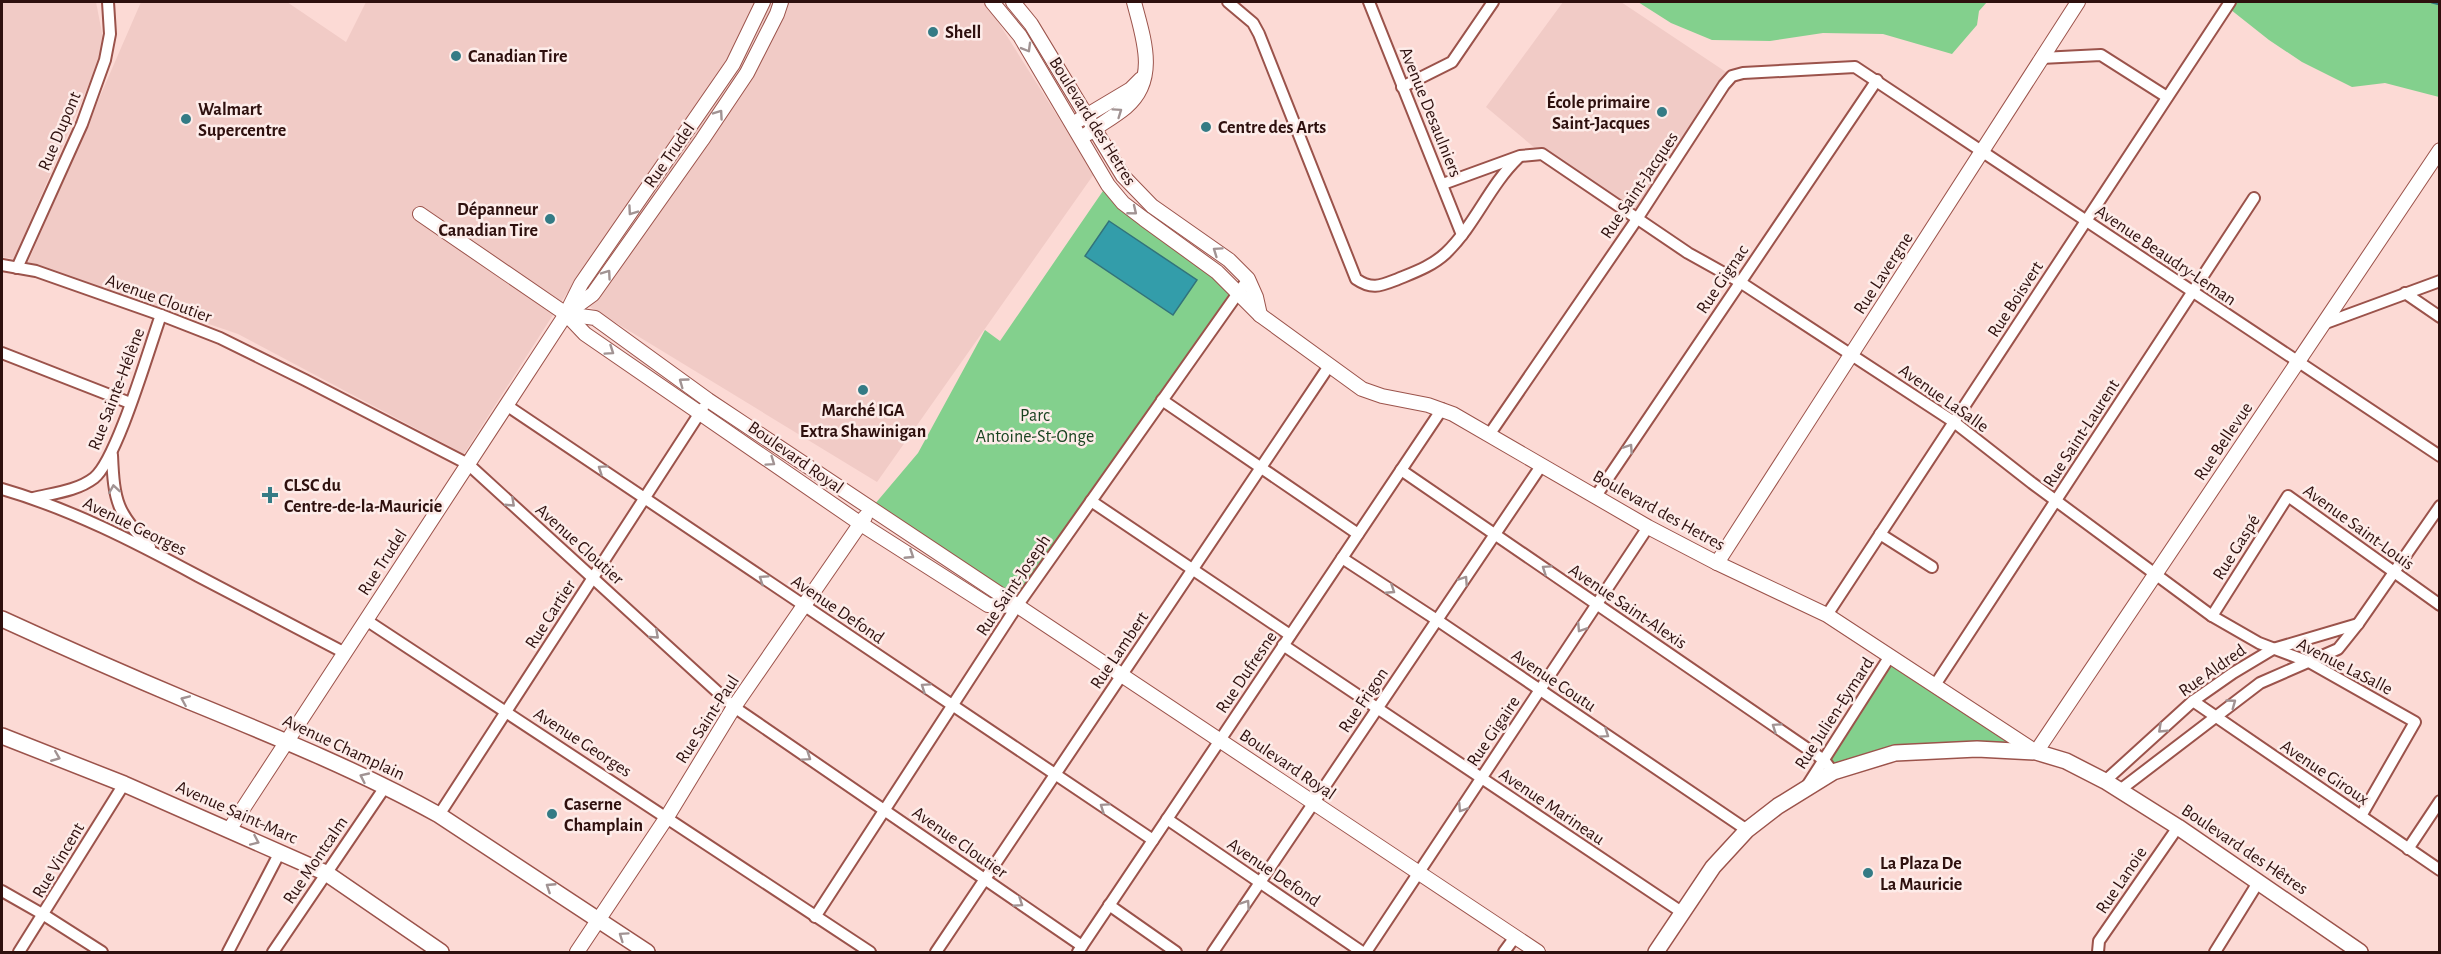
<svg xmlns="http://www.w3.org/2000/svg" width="2441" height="954" font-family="'Alegreya Sans',sans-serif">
<rect width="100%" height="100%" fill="#fcdad5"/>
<g fill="#f1cbc6">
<polygon points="2,2 96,2 103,38 101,56 14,259 2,257"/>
<polygon points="141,2 287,2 346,42 366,2 982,2 988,6 1094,174 877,482 567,293 464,454 238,334 28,262"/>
<polygon points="1563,2 1621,2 1732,76 1637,219 1542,154 1486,107"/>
</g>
<g fill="#83d08d">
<polygon points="1638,2 1987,2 1979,11 1977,25 1952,54 1883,34 1823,33 1770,41 1712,40 1671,23"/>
<polygon points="2221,2 2439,2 2439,97 2385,83 2352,87 2302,62 2269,40"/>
<polygon points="1105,188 1239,292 1017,606 869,511 918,453 985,330 1000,341"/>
<polygon points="1890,656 2036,752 1895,753 1833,772 1824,760"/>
</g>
<polygon fill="#339daa" stroke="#32737b" stroke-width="1.5" points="1109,221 1197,280 1173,315 1085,256"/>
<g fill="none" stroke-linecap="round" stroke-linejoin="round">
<polyline stroke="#32737b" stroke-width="3" points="2432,2 2440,4"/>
<g stroke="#9b534b" stroke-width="14">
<g id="street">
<path d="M1228,2L1253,23L1259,34L1356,279C1372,290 1380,286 1398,279C1415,272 1432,266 1446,253C1475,225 1489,186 1518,158"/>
<polyline points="1369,2 1462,235"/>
<polyline points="2041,58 2101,55 2167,97"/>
<polyline points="1402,87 1452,62 1493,2"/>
<polyline points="1443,184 1520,156 1542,154 1688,253 1740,282 1954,422 2032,483 2212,616 2259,643 2309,662 2415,722 2361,816"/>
<polyline points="2,265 36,271 161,315 220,338 305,380 468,464 734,707 1082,946"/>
<polyline points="17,268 82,124 105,60 110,34 108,2"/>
<polyline points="2405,293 2440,317"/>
<polyline points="2323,324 2440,281"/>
<polyline points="2,353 130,403"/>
<polyline points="1162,400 1358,534"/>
<polyline points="506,405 1153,840"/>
<polyline points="1489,435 1637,219 1724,85 1732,76 1743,73 1855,67 2440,456"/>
<path d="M112,455C114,502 117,513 150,547"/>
<polyline points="1401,470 1824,760 1833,772"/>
<path d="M2,489C71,509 135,542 198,576C247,602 296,627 345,653"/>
<polyline points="1596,496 1877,80"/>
<path d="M33,498C54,493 77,491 94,478C117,460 149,348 161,315"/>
<polyline points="1091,501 1290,635"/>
<polyline points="1880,534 1932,567"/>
<polyline points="1342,558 1437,620 1747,830"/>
<polyline points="1827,615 2230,2"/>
<polyline points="2212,616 2288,496 2440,605"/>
<polyline points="366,620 870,952"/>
<polyline points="1283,645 1683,913"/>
<polyline points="1935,685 2254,198"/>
<polyline points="2193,701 2440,870"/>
<polyline points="2105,781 2193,701 2233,673 2273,649 2358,624"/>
<polyline points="1807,786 1890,656"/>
<polyline points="2120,790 2260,683 2338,649 2358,624 2440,506"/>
<polyline points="439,815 703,408"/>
<polyline points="1167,819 1362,952"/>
<polyline points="2408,849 2440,801"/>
<polyline points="2,891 44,915 102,952"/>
<polyline points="1109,905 1176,952"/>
<polyline points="815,917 1017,606 1248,279"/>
<polyline points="19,952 124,784"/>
<polyline points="228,952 280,852"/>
<polyline points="273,952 385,787"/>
<polyline points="936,952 1329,366"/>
<polyline points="1078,952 1442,409"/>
<polyline points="1213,952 1541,466"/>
<polyline points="1366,952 1648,527"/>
<polyline points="1504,952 1515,937"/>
<polyline points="2098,952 2099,941 2178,827"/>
<polyline points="2215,952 2259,881"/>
</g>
</g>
<g stroke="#9b534b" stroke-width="16">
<g id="secondary">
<polyline points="992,2 1020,36 1108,185 1123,203 1144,219 1217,272 1260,315 1362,389 1382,396 1428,405 1453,414 1648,527 1717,563 1827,615 2036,752 2440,150"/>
<polyline points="1013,2 1031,24 1123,176 1152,206 1229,260 1248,279 1256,297 1260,315"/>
<polyline points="1079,120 1131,89 1141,79"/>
<path d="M1087,134C1099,125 1114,117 1126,107C1159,79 1143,37 1134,2"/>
<polyline points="420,214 566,314 585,334 861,524 988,605 1017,606"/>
<polyline points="567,313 593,294 702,140 747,73 777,14 781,2"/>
<polyline points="566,314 595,318 708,400 1538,952"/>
<polyline points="1717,563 2078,2"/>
<polyline points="229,830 566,314 581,284 733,64 763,2"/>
<polyline points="577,952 667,817 734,707 865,517"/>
</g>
</g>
<g stroke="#9b534b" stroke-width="18">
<g id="primary">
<path d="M2,619C63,647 124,674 186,700C271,735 358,770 439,815L647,952"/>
<polyline points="2,736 124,784 326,873 441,952"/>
<polyline points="1656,952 1713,867 1747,830 1778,806 1833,772 1895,753 1977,749 2036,752 2066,761 2105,781 2178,827 2360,952"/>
</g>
</g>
<use href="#street" stroke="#fff" stroke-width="10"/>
<use href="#secondary" stroke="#fff" stroke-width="14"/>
<use href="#primary" stroke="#fff" stroke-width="15"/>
</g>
<defs><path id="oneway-chevron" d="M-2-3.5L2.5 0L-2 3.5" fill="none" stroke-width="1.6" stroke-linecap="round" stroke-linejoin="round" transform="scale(1.5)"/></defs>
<g stroke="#a19393">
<use href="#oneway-chevron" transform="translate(1027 48) rotate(60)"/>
<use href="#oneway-chevron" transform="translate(1118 112) rotate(-35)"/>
<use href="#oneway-chevron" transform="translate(719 114) rotate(-55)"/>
<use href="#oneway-chevron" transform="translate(632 211) rotate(125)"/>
<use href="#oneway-chevron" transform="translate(1133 211) rotate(39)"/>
<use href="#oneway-chevron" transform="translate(1217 251) rotate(-145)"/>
<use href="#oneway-chevron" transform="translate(607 274) rotate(-55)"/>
<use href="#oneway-chevron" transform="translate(610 351) rotate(34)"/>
<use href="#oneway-chevron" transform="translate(683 382) rotate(-144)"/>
<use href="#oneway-chevron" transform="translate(1629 448) rotate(-56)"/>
<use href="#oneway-chevron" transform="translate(771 462) rotate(35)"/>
<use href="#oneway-chevron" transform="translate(602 469) rotate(-146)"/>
<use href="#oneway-chevron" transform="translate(114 489) rotate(-99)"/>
<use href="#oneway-chevron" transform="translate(511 503) rotate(43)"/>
<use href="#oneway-chevron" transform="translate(910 555) rotate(33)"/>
<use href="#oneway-chevron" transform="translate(1546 569) rotate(-146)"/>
<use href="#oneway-chevron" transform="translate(763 579) rotate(-146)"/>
<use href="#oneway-chevron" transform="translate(1464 580) rotate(-56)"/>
<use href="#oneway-chevron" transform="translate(1391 590) rotate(33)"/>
<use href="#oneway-chevron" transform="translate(1581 628) rotate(123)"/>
<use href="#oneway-chevron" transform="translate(655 635) rotate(42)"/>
<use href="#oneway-chevron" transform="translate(925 687) rotate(-146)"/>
<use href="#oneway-chevron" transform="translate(185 700) rotate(-157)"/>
<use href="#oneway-chevron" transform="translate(2232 703) rotate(-36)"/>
<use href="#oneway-chevron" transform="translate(1776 727) rotate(-146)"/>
<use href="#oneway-chevron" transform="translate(2162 729) rotate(137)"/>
<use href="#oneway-chevron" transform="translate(1605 734) rotate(34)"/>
<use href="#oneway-chevron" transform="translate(56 757) rotate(22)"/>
<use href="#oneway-chevron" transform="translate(807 757) rotate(34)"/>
<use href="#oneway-chevron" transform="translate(364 777) rotate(-155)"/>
<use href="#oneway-chevron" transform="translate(1104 807) rotate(-146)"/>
<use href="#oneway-chevron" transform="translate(1462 808) rotate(123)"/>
<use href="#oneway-chevron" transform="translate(255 841) rotate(24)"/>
<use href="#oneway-chevron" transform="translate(550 887) rotate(-147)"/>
<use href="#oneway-chevron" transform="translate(1019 903) rotate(34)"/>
<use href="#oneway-chevron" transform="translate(1246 904) rotate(-56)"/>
<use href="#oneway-chevron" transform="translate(623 936) rotate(-145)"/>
</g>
<g fill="#347b85" stroke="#fdece9" stroke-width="2">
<circle cx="933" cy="32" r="6"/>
<circle cx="456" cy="56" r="6"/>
<circle cx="1662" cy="112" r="6"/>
<circle cx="186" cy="119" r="6"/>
<circle cx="1206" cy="127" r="6"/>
<circle cx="550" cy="219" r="6"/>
<circle cx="863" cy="390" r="6"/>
<path d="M267 486h6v6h6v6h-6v6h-6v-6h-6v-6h6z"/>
<circle cx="552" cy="814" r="6"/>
<circle cx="1868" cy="873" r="6"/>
</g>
<g text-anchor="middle" stroke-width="5" stroke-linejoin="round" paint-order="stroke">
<g font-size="18" font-weight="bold" fill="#2e100e" stroke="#fdece9" text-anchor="start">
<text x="945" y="38">Shell</text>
<text x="468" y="62">Canadian Tire</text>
<text x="1650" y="108" text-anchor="end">École primaire<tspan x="1650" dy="21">Saint-Jacques</tspan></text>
<text x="198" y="115">Walmart<tspan x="198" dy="21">Supercentre</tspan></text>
<text x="1218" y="133">Centre des Arts</text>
<text x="538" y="215" text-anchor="end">Dépanneur<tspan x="538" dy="21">Canadian Tire</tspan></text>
<text x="863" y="416" text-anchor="middle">Marché IGA<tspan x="863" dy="21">Extra Shawinigan</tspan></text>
<text x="284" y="491">CLSC du<tspan x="284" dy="21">Centre-de-la-Mauricie</tspan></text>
<text x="564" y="810">Caserne<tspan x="564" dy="21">Champlain</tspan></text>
<text x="1880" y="869">La Plaza De<tspan x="1880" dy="21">La Mauricie</tspan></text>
</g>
<g font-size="18" fill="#2e100e" stroke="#fdece9">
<text transform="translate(1431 112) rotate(68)" y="6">Avenue Desaulniers</text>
<text transform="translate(1093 121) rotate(58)" y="6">Boulevard des Hetres</text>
<text transform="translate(59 131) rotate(-67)" y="6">Rue Dupont</text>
<text transform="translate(669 155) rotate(-55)" y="6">Rue Trudel</text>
<text transform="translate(1639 185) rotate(-56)" y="6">Rue Saint-Jacques</text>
<text transform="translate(2166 255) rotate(34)" y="6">Avenue Beaudry-Leman</text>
<text transform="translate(1883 273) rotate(-57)" y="6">Rue Lavergne</text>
<text transform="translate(1722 279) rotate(-56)" y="6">Rue Gignac</text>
<text transform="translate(159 298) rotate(20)" y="6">Avenue Cloutier</text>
<text transform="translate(2015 299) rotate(-57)" y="6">Rue Boisvert</text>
<text transform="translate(116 389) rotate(-69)" y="6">Rue Sainte-Hélène</text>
<text transform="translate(1944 398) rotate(35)" y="6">Avenue LaSalle</text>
<text transform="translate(2081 433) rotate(-57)" y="6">Rue Saint-Laurent</text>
<text transform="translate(2223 441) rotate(-56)" y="6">Rue Bellevue</text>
<text transform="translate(796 457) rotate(35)" y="6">Boulevard Royal</text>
<text transform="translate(1659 510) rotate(29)" y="6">Boulevard des Hetres</text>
<text transform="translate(135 526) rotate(26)" y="6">Avenue Georges</text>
<text transform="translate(2359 527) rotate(36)" y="6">Avenue Saint-Louis</text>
<text transform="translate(580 544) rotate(42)" y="6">Avenue Cloutier</text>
<text transform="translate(2236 547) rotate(-58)" y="6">Rue Gaspé</text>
<text transform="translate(382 562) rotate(-57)" y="6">Rue Trudel</text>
<text transform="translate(1013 585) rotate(-56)" y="6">Rue Saint-Joseph</text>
<text transform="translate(1628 606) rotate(34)" y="6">Avenue Saint-Alexis</text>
<text transform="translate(838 609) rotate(34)" y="6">Avenue Defond</text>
<text transform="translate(550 614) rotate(-57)" y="6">Rue Cartier</text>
<text transform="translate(1119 650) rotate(-56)" y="6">Rue Lambert</text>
<text transform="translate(2345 666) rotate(27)" y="6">Avenue LaSalle</text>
<text transform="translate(2212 670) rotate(-35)" y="6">Rue Aldred</text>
<text transform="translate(1246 672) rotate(-56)" y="6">Rue Dufresne</text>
<text transform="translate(1554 680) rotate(34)" y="6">Avenue Coutu</text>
<text transform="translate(1363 700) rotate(-56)" y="6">Rue Frigon</text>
<text transform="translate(1834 713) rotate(-57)" y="6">Rue Julien-Eymard</text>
<text transform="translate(707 719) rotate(-57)" y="6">Rue Saint-Paul</text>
<text transform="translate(1493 731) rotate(-56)" y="6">Rue Gigaire</text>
<text transform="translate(583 742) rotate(33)" y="6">Avenue Georges</text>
<text transform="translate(344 747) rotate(25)" y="6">Avenue Champlain</text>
<text transform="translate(1288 764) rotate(34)" y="6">Boulevard Royal</text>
<text transform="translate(2325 772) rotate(34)" y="6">Avenue Giroux</text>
<text transform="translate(1552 806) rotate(34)" y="6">Avenue Marineau</text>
<text transform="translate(237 812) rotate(24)" y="6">Avenue Saint-Marc</text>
<text transform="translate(960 842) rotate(35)" y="6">Avenue Cloutier</text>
<text transform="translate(2245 849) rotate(34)" y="6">Boulevard des Hêtres</text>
<text transform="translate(58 860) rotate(-59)" y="6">Rue Vincent</text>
<text transform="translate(315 860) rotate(-56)" y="6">Rue Montcalm</text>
<text transform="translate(1274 872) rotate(34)" y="6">Avenue Defond</text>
<text transform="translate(2121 880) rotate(-56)" y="6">Rue Lanoie</text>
</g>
<g font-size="18" fill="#194320" stroke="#fdece9">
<text x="1035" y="421">Parc<tspan x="1035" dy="21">Antoine-St-Onge</tspan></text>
</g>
</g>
<rect width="2441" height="954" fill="none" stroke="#2e100e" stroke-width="6"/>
</svg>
